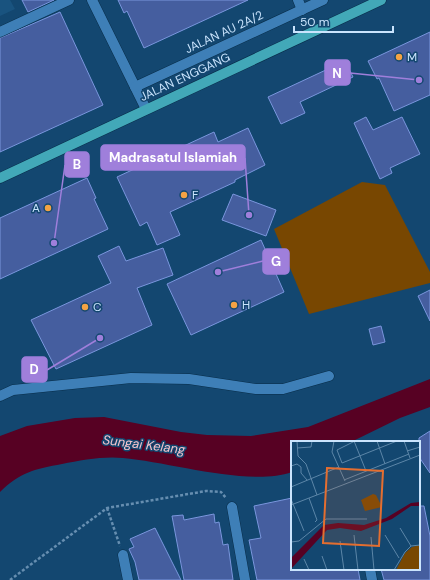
<svg xmlns="http://www.w3.org/2000/svg" width="430" height="580" font-family="'DM Sans',sans-serif">
<rect width="100%" height="100%" fill="#134770"/>
<polygon fill="#19537f" points="0,0 10,0 15,9 0,16"/>
<polygon fill="#784701" points="362,182 385,185 430,272 430,283 309,314 274,229"/>
<path fill="#570123" d="M430,379V407L400,418L351,442H292V472C249,487 170,462 123,458C104,456 81,460 62,464C35,469 20,472 0,492V436L27,426L75,418L104,417L181,432L207,435L251,436L308,427Z"/>
<g fill="#455e9f" stroke="#7a96dd">
<polygon points="22,0 54,0 28,12"/>
<polygon points="118,0 248,0 144,48 127,11 124,13"/>
<polygon points="60,12 103,105 0,152 0,38"/>
<polygon points="430,32 430,95 394,111 379,78 377,79 368,61"/>
<polygon points="345,61 353,77 300,102 305,113 281,124 268,97"/>
<polygon points="366,117 373,130 402,117 420,154 390,168 392,173 380,179 354,123"/>
<polygon points="248,128 265,165 235,180 235,182 170,212 180,235 157,245 147,222 140,226 117,177 214,132 218,142"/>
<polygon points="87,178 96,198 94,199 108,229 0,279 0,218"/>
<polygon points="233,194 276,210 266,236 222,220"/>
<polygon points="261,240 284,292 191,335 167,284"/>
<polygon points="119,246 126,261 163,248 173,275 137,288 152,325 56,369 31,320 111,283 98,256"/>
<polygon points="430,290 430,321 418,296"/>
<polygon points="381,326 385,342 373,345 369,329"/>
<polygon points="430,431 430,473 419,457 419,438"/>
<polygon points="292,498 292,569 358,569 360,580 257,580 249,540 261,538 254,506"/>
<polygon points="419,506 424,506 430,536 430,580 384,580 381,569 419,569"/>
<polygon points="214,514 215,523 219,522 223,545 228,544 233,580 184,580 172,516 183,515 184,520"/>
<polygon points="155,528 181,580 139,580 135,562 129,549 134,547 130,539"/>
</g>
<g fill="none" stroke-linecap="round" stroke-linejoin="round">
<g stroke="#082d49" stroke-width="11">
<g id="minor">
<polyline points="92,0 146,109"/>
<polyline points="298,0 302,10"/>
<polyline points="0,32 69,0"/>
<polyline points="135,87 323,0"/>
<polyline points="0,396 13,390 131,378 189,379 256,389 283,389 329,376"/>
<polyline points="232,507 245,580"/>
<polyline points="123,555 128,580"/>
<polyline points="370,569 372,580"/>
</g>
</g>
<g stroke="#082d49" stroke-width="11">
<polyline id="major" points="0,178 381,0"/>
</g>
<g stroke="#668eb0" stroke-width="2.5" stroke-dasharray="3 2" stroke-linecap="butt">
<polyline points="107,508 120,546"/>
<polyline points="10,580 107,508 206,491 221,492 226,498"/>
</g>
<use href="#minor" stroke="#3e7fb7" stroke-width="10"/>
<use href="#major" stroke="#42a8b8" stroke-width="10"/>
</g>
<g fill="#f4a344" stroke="#134770" stroke-width="1.5">
<circle cx="399" cy="57" r="4"/>
<circle cx="184" cy="195" r="4"/>
<circle cx="48" cy="208" r="4"/>
<circle cx="234" cy="305" r="4"/>
<circle cx="85" cy="307" r="4"/>
</g>
<g text-anchor="middle" stroke-width="3" stroke-linejoin="round" paint-order="stroke">
<g font-size="12" fill="#cae4fd" stroke="#134770">
<text transform="translate(224 32) rotate(-25)" y="4">JALAN AU 2A/2</text>
<text transform="translate(185 77) rotate(-25)" y="4">JALAN ENGGANG</text>
</g>
<g font-size="12" fill="#cae4fd" stroke="#134770" text-anchor="start">
<text x="407" y="61">M</text>
<text x="192" y="199">F</text>
<text x="40" y="212" text-anchor="end">A</text>
<text x="242" y="309">H</text>
<text x="93" y="311">C</text>
</g>
<g font-size="13" font-style="italic" fill="#f5c3cc" stroke="#134770">
<text transform="translate(144 444) rotate(7)" y="5">Sungai Kelang</text>
</g>
</g>
<g transform="translate(291 441)">
<rect width="129" height="129" fill="#134770"/>
<path d="M82,53L85,54L91,66L74,70L70,59ZM129,104V129H105L114,112L121,106Z" fill="#784701"/>
<path d="M129,61V65H120L101,78L70,90L49,87L36,89L0,128V117L33,84L47,82L73,84L95,77L120,62Z" fill="#570123"/>
<path fill="none" stroke="#5c86a8" stroke-width="1" d="M6,0L7,15L15,23L26,54M43,0L41,11L54,40M63,0L75,30M64,0L46,9L51,22L106,0M86,0L94,23M113,0L119,17M6,7L20,6L21,0M116,10L129,6M0,25L6,23L10,26V32L16,39M53,39L118,13M0,46L48,26M18,57L26,79L24,81M0,58L13,90M0,64L129,14M109,87L120,105M63,94L67,129M94,94L108,117M80,96L83,129M49,100L53,129M0,101L8,100L35,78H76M31,115L36,129M13,118L18,129M103,129L114,111L120,105L129,104"/>
<path fill="#e46e30" fill-opacity="0.15" stroke="#e46e30" stroke-width="2" d="M36,27L92,30L88,105L32,102Z"/>
<rect width="129" height="129" fill="none" stroke="#cae4fd" stroke-width="2"/>
</g>
<path fill="none" stroke="#9f7fdb" stroke-width="1.5" d="M419 80L350 73M249 215L245 158M54 243L65 165M218 272L263 261M100 338L47 370"/>
<g fill="#9f7fdb" stroke="#134770" stroke-width="1.5">
<circle cx="419" cy="80" r="4"/>
<circle cx="249" cy="215" r="4"/>
<circle cx="54" cy="243" r="4"/>
<circle cx="218" cy="272" r="4"/>
<circle cx="100" cy="338" r="4"/>
</g>
<g fill="#9f7fdb" stroke="#9f7fdb" stroke-width="1.5">
<rect x="325" y="60" width="25" height="25" rx="4"/>
<rect x="101" y="145" width="144" height="25" rx="4"/>
<rect x="65" y="152" width="24" height="25" rx="4"/>
<rect x="263" y="249" width="26" height="25" rx="4"/>
<rect x="22" y="357" width="25" height="25" rx="4"/>
</g>
<g font-size="13" text-anchor="middle" font-weight="bold" fill="#fff">
<text x="337" y="78">N</text>
<text x="173" y="162">Madrasatul Islamiah</text>
<text x="77" y="169">B</text>
<text x="276" y="266">G</text>
<text x="34" y="374">D</text>
</g>
<path d="M294 26v6h99v-6" fill="none" stroke="#cae4fd" stroke-width="2"/>
<text x="300" y="26" font-size="12" fill="#cae4fd" stroke="#134770" stroke-width="3" paint-order="stroke">50 m</text>
</svg>
